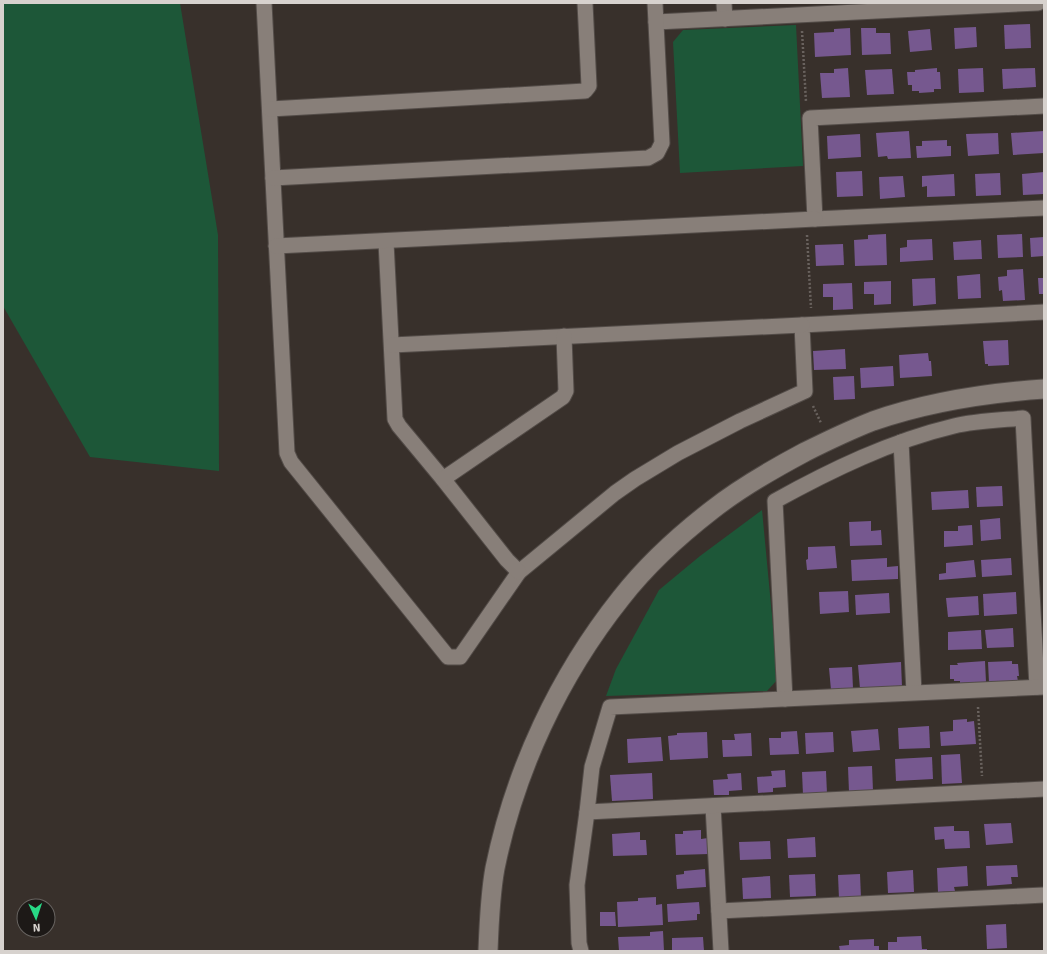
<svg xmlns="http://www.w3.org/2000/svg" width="1047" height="954" font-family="Signika,sans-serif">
<rect width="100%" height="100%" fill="#38302b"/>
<g fill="#1d5738">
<polygon points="3,3 180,3 218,235 219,471 90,457 3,306"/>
<polygon points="796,25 803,166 680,173 673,42 683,30"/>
<polygon points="762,510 778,679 767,691 606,696 616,669 659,590 700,556"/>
</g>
<g fill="#76588f">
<polygon points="1030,24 1031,48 1005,49 1004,25"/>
<polygon points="976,27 977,47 955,49 954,28"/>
<polygon points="850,28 851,55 815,57 814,33 834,32 834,29"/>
<polygon points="861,28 876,28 876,33 890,33 891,54 862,55"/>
<polygon points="930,29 932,50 910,52 908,31"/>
<polygon points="848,68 850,97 822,98 820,73 834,73 834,69"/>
<polygon points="937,68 937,72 940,72 941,89 934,89 934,92 919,93 919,91 912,91 912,85 908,85 907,72 915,72 915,70"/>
<polygon points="983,68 984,92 959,93 958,69"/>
<polygon points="1035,68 1036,87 1003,89 1002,69"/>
<polygon points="892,69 894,94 867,95 865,70"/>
<polygon points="909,131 911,158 888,159 887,156 878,157 876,133"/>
<polygon points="1044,131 1044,153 1013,155 1011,133"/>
<polygon points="998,133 999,154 968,156 966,134"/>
<polygon points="860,134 861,157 828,159 827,136"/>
<polygon points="947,140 947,146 951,146 951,156 917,158 916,146 922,146 922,141"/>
<polygon points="862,171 863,196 837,197 836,172"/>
<polygon points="1044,172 1044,194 1023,195 1022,174"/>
<polygon points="1000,173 1001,195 976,196 975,174"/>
<polygon points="954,174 955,196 927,197 927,186 922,187 922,176"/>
<polygon points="903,176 905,197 880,199 879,177"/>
<polygon points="886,234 887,265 855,266 854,240 868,239 868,235"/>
<polygon points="1022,234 1023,257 998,258 997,235"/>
<polygon points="1044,237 1044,256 1031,257 1030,238"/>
<polygon points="932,239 933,260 900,262 900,248 907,247 907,240"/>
<polygon points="981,240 982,259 954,260 953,242"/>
<polygon points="843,244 844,265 816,266 815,245"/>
<polygon points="1023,269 1025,300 1003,301 1002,290 999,291 998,277 1007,276 1007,270"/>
<polygon points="980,274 981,298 958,299 957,276"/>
<polygon points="935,278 936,304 913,306 912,279"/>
<polygon points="1038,278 1044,278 1044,294 1039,294"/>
<polygon points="891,281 891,304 874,305 874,294 864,294 864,282"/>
<polygon points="852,283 853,309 833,310 833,297 823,297 823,284"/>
<polygon points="1008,340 1009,365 988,366 988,364 985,364 983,341"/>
<polygon points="845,349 846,369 814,370 813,351"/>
<polygon points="928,353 929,361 931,361 932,376 900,378 899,355"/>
<polygon points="893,366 894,386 861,388 860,368"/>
<polygon points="854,376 855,399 834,400 833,377"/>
<polygon points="1002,486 1003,506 977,507 976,487"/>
<polygon points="968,490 969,508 932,510 931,492"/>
<polygon points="1000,518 1001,539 981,541 980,520"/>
<polygon points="871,521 871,531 881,530 882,545 850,546 849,522"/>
<polygon points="972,525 973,545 944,547 944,531 958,531 958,526"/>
<polygon points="835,546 837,568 807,570 806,560 808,559 808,547"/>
<polygon points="887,558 887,567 898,566 898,579 852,581 851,560"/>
<polygon points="1011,558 1012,575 982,577 981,560"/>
<polygon points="974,560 976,577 939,580 939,574 946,573 946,563"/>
<polygon points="848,591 849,612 820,614 819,592"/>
<polygon points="1016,592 1017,614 984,616 983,594"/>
<polygon points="889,593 890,613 856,615 855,595"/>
<polygon points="978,596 979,615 948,617 946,598"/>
<polygon points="1013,628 1014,647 987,648 985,630"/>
<polygon points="981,630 982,649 948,650 948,632"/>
<polygon points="985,661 986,682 960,683 960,681 954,681 954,679 950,679 950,665 958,665 957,663"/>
<polygon points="1012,661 1012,664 1018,664 1019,676 1017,676 1018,681 989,683 988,662"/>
<polygon points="901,662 902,687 860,689 858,665"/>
<polygon points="852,667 853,688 831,690 829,668"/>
<polygon points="967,719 967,722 974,721 976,744 941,746 940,732 953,731 953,720"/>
<polygon points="929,726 930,748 899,749 898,728"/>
<polygon points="878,729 880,750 853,752 851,731"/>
<polygon points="797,731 799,754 770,755 769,738 781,738 781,732"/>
<polygon points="707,732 708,758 670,760 668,736 677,735 677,733"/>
<polygon points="833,732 834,752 806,754 805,733"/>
<polygon points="751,733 752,756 723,757 722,740 735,740 734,734"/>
<polygon points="661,737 663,761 628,763 627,739"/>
<polygon points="960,754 962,783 942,784 941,755"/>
<polygon points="932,757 933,779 896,781 895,759"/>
<polygon points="872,766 873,791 849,792 848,767"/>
<polygon points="785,770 786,787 773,788 773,792 758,793 757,777 772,776 771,771"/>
<polygon points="826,771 827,794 803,795 802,772"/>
<polygon points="652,773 653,799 612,801 610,775"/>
<polygon points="741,773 742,790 729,791 729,795 714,795 713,780 728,779 727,774"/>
<polygon points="1011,823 1013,843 986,845 984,824"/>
<polygon points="954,826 954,831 969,831 970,848 945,849 944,839 935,840 934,827"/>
<polygon points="701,830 701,839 708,838 709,854 676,855 675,834 683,834 683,831"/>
<polygon points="640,832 640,840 646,840 647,855 613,856 612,834"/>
<polygon points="815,837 816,857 788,858 787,839"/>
<polygon points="770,841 771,859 740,860 739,842"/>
<polygon points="1017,865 1018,877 1011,877 1012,884 987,886 986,866"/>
<polygon points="967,866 968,886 954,887 955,891 938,892 937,868"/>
<polygon points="705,869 706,887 677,889 676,875 684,874 684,871"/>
<polygon points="913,870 914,892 888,893 887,872"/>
<polygon points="815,874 816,896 790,897 789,875"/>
<polygon points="860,874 861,898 839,899 838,875"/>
<polygon points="770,876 771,898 743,899 742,878"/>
<polygon points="656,897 656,905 662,904 663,925 618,927 617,902 638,901 638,898"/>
<polygon points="699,902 700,914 697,914 697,920 668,922 667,904"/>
<polygon points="600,912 615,912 616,926 600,926"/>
<polygon points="1006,924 1007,948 987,949 986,925"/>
<polygon points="663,931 664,951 619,951 618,937 650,936 650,932"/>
<polygon points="921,936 922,949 927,949 927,951 888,951 888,942 897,942 897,937"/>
<polygon points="703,937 704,951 672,951 672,938"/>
<polygon points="874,939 874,946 879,946 879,951 840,951 839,946 849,945 849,940"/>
</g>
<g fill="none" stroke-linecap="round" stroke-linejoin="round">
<g stroke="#534c48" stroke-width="17">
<g id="minor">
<polyline points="264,3 287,453 291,462 448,657 460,657 519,572 615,493 635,479 678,453 740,421 805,391 802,325 1044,312"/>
<polyline points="724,3 725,19"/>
<polyline points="656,22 1038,3"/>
<polyline points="1044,106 810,118 815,219 1044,208"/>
<polyline points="270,109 585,91 589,86 585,3"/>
<polyline points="273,178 648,158 657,153 662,143 655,3"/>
<polyline points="386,242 395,419 399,426 443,479 507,560 519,572"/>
<polyline points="276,246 815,219"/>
<polyline points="392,345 802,325"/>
<polyline points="901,442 914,692"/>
<polyline points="443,479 563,397 566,391 564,336"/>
<path d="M785,699L775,501C831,470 891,441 954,426C974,421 1001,420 1023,418L1037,687"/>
<polyline points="713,806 721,951"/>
<polyline points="587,812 1044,789"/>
<polyline points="719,911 1044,895"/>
<polyline points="581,951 579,943 577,885 587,812 592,767 610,707 1044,687"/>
</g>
</g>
<g stroke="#534c48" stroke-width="21">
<path id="tertiary" d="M488,951C489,924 490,895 495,868C515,770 559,676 621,598C646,566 681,534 712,510C741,487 773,469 805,452C827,441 850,430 873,421C928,402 986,393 1044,389"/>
</g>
<g stroke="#69625e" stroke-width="2.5" stroke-dasharray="2 2" stroke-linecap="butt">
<polyline points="802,31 806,102"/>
<polyline points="807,235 811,308"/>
<polyline points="813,406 821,423"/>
<polyline points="978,707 982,776"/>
</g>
<use href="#minor" stroke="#887f79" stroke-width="15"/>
<use href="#tertiary" stroke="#887f79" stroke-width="19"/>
</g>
<rect width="1047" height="954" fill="none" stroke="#d7d2ce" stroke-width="8"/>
<g transform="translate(36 918) rotate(177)"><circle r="19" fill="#1d1917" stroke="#676360"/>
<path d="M0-3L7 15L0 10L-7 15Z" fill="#28d885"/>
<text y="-6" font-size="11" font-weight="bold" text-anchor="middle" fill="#d7d2ce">N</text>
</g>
</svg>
